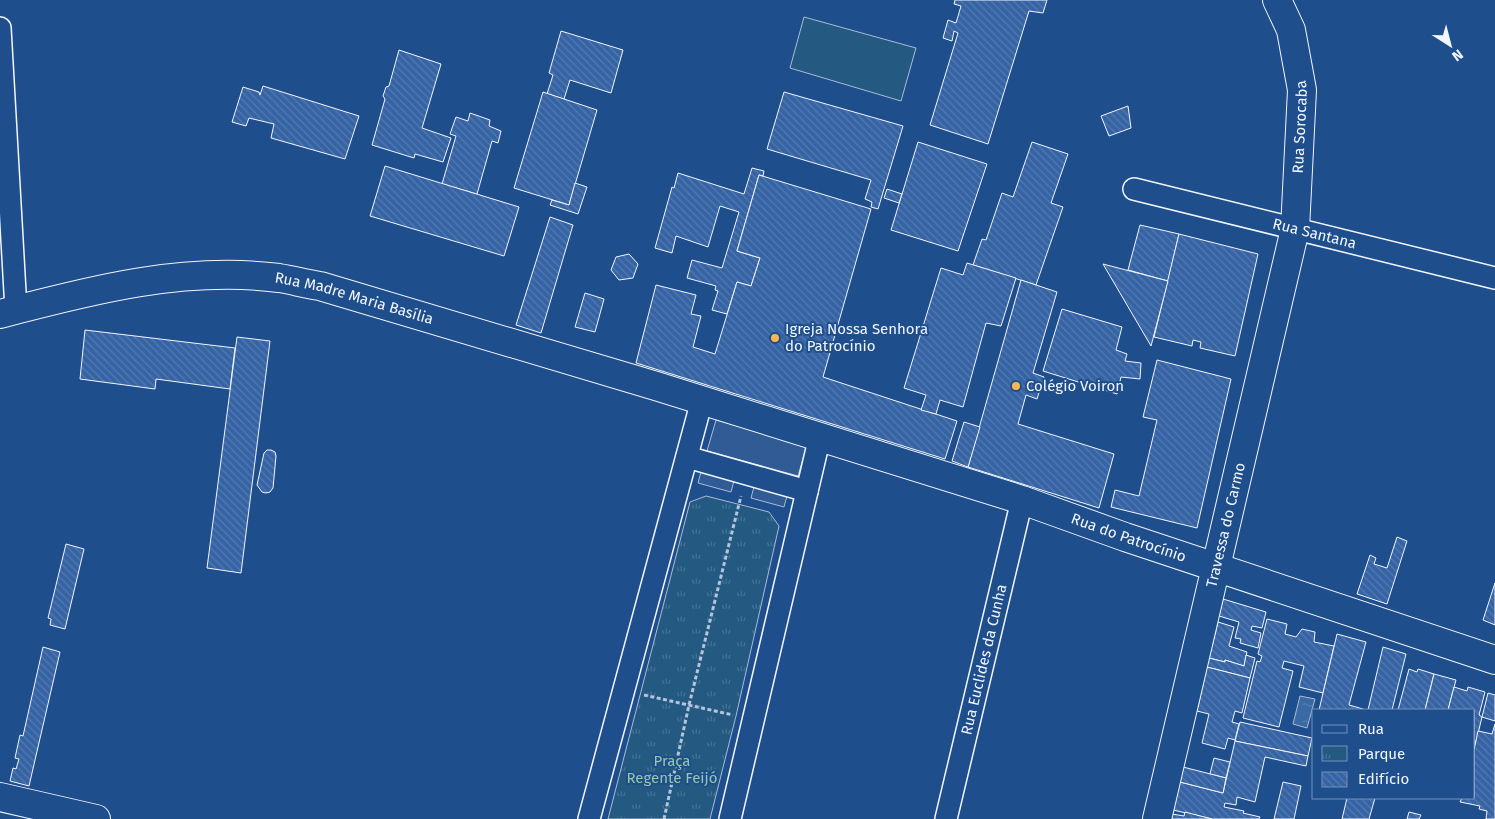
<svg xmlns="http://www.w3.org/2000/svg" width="1495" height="819" font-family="'Fira Sans',sans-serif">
<defs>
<pattern id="park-tufts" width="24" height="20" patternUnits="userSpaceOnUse" patternTransform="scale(1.25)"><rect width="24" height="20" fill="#245a82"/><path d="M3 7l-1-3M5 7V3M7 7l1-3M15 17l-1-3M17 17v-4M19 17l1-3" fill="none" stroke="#447295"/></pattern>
<pattern id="water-ripples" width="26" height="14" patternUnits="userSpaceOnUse" patternTransform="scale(1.25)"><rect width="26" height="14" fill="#3b69a3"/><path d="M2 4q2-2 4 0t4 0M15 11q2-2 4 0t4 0" fill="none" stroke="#587fb1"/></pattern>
<pattern id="building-back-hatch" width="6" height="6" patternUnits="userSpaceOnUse" patternTransform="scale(1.25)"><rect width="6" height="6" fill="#3563a3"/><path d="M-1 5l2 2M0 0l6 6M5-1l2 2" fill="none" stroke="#537ab1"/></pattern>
</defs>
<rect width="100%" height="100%" fill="#1f4e8c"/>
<polygon fill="#245a82" stroke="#a8bbd7" points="804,17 916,48 901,101 790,68"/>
<polygon fill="url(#park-tufts)" stroke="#a8bbd7" points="706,496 769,512 779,526 736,716 710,819 608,819 690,502"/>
<g fill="#305b95" stroke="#a8bbd7">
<polygon points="716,420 807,445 798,476 707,451"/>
<polygon points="702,468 735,477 731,492 698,483"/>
<polygon points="755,483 788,492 784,507 751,498"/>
</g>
<polygon fill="url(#water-ripples)" stroke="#a8bbd7" points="1300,696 1315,699 1307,728 1293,724"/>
<g fill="url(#building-back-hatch)" stroke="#f2f6ff">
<polygon points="955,0 1047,0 1043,13 1029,11 988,144 930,125 958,33 954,31 952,41 943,38 948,20 956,23 961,6 954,4"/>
<polygon points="561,31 623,50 611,93 570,80 564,99 547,94 553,75 549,73"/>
<polygon points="399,50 441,64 422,128 451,138 443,162 415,154 414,158 372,145 385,99 383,96 386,87 389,86"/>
<polygon points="263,86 359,116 345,159 271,138 274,124 249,118 246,126 232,122 243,87 259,92 260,95"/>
<polygon points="543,92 597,110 569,205 514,188"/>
<polygon points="784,92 903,126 878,209 871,207 872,202 865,199 871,180 767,149"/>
<polygon points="1128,106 1131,128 1109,136 1101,116"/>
<polygon points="470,113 490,120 489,126 501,131 498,143 492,141 477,194 442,184 456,136 450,134 456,117 468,121"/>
<polygon points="918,142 987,164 958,251 891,230"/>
<polygon points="1032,142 1068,154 1051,203 1063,207 1036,285 973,265 982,239 986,240 1002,193 1013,197"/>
<polygon points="385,166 519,207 504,256 370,216"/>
<polygon points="752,168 764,171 763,176 759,175 737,251 760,258 751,286 737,282 727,314 712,310 718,291 715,290 716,286 687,278 692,260 722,268 739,212 720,206 708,247 676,236 672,253 655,248 672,187 674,188 678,173 744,194"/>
<polygon points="759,175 871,209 823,377 957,421 945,459 636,363 656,285 696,295 691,314 701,316 693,347 715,354 737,282 751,286 760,258 737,251"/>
<polygon points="575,183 587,187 578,214 550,205 552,200 569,205"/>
<polygon points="887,189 902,194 899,203 884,198"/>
<polygon points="550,217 573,225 541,333 516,325"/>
<polygon points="1140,225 1179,234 1168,281 1128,270"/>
<polygon points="1179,234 1258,254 1235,356 1200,348 1201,342 1193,340 1192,346 1154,337"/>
<polygon points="629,254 638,264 633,278 619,280 611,270 616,257"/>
<polygon points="967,263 1016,278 1001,326 986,323 963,407 940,400 936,414 921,410 926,395 904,388 941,268 963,275"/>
<polygon points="1103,264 1168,281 1151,346"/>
<polygon points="1021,280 1057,292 1033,373 1044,377 1037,399 1026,395 1018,424 1114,454 1099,508 968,467"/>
<polygon points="585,293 604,299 595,332 575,327"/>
<polygon points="1062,309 1122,327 1116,350 1127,354 1125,361 1141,363 1140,379 1121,377 1117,394 1043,371"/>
<polygon points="85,330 235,348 230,389 156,379 155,389 80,379"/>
<polygon points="237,337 270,341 241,573 207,568"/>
<polygon points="1157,360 1231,379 1197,528 1111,507 1115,490 1139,496 1157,420 1143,417"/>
<polygon points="964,422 980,427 968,467 952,461"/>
<polygon points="267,450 271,450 275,452 276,456 273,488 270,492 266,493 262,492 257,485 264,453"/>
<polygon points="1397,537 1407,541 1387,604 1357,594 1370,555 1376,558 1374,564 1387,568"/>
<polygon points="66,544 84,549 65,629 50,625 51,619 48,618"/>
<polygon points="1495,583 1495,625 1483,620"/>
<polygon points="1223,599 1266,612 1262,628 1252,626 1251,630 1261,633 1258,648 1240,643 1241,639 1235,638 1239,622 1219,616"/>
<polygon points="1267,619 1287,624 1285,634 1296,637 1302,629 1315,632 1314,642 1334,646 1323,693 1299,687 1304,666 1284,661 1282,668 1293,671 1279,727 1243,718 1257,661 1260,662 1262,656 1258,654"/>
<polygon points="1218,622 1234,627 1229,646 1247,652 1244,666 1225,660 1225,662 1209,658"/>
<polygon points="1337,634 1366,642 1349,705 1363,709 1362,710 1319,710"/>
<polygon points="43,647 60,652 29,786 10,781 13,768 16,769 19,759 15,758 20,735 23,736"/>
<polygon points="1383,647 1406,654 1392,710 1368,710"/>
<polygon points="1246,655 1255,658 1250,678 1207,667 1209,658 1225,662 1225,660 1244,666"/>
<polygon points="1207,667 1250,678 1242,713 1235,711 1232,722 1239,724 1235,740 1228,738 1225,749 1202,743 1209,714 1197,711"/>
<polygon points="1409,669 1417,672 1418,669 1434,674 1425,710 1398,710"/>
<polygon points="1434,674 1456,680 1448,710 1425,710"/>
<polygon points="1454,687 1467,691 1468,687 1485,692 1479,715 1482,717 1474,750 1474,710 1448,710"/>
<polygon points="1488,693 1495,695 1495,721 1482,717"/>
<polygon points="1240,722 1312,738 1308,756 1235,741"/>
<polygon points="1495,724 1495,819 1486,819 1487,811 1479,809 1480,806 1460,802 1462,798 1474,798 1474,750 1478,731 1492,734"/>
<polygon points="1235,741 1308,756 1306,766 1265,757 1255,802 1237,797 1236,805 1225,803 1224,807 1244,811 1243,813 1260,817 1259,819 1212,819 1173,810 1180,782 1223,793"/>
<polygon points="1214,758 1230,762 1226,778 1210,774"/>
<polygon points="1183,767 1226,778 1223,793 1180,782"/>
<polygon points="1283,782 1301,786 1294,819 1274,819"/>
<polygon points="1347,798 1375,798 1369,819 1342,819"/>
<polygon points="1185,812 1212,819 1171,819 1172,814 1184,816"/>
<polygon points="1409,812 1421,815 1419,819 1407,819"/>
</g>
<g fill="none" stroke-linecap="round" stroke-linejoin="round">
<g stroke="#f2f6ff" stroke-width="24">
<g id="street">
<polyline points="0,28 16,310"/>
<path id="s1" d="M1134,189L1495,278"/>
<polyline points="687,457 807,491"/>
<polyline points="589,819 702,400"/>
<polyline points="730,819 820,436"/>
<path id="s2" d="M946,819L1022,500"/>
</g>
</g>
<g stroke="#f2f6ff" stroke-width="30">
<g id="secondary">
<path id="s3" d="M0,314C91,290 184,266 279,278C292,280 306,284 320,286L656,386L1022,500L1125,537L1495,660"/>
<polyline points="0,797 96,819"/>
<path id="s4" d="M1157,819L1295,229L1302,90L1291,30L1277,0"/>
</g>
</g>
<g stroke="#b3c4dc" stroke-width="3" stroke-dasharray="4 2.5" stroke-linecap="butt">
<polyline points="644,695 733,715"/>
<polyline points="664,819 689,705 741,496"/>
</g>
<use href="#street" stroke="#1f4e8c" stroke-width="21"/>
<use href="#secondary" stroke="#1f4e8c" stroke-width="28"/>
</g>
<g fill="#ffb74d" stroke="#1f4e8c" stroke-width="2">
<circle cx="775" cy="338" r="5"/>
<circle cx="1016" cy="386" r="5"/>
</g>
<g text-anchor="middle" stroke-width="4" stroke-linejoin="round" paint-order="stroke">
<g font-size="15" fill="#f2f6ff" stroke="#1f4e8c">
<text dy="5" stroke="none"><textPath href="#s4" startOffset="708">Rua Sorocaba</textPath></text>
<text dy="5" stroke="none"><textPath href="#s1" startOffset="186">Rua Santana</textPath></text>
<text dy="5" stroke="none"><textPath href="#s3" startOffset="361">Rua Madre Maria Basília</textPath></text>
<text dy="5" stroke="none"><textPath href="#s4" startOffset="302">Travessa do Carmo</textPath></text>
<text dy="5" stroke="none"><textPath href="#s3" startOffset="1172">Rua do Patrocínio</textPath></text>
<text dy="5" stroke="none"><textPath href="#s2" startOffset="164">Rua Euclides da Cunha</textPath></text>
</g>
<g font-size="15" fill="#f2f6ff" stroke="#1f4e8c" text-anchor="start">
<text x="785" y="334">Igreja Nossa Senhora<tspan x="785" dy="17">do Patrocínio</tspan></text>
<text x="1026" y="391">Colégio Voiron</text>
</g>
<g font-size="15" fill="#97c8a6" stroke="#1f4e8c">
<text x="672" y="766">Praça<tspan x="672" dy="17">Regente Feijó</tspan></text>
</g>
</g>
<rect x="1312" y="709" width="162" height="90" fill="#1f4e8c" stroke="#7391ba"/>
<rect x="1322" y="725" width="25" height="8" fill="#1f4e8c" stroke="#7391ba"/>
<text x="1358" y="734" font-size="15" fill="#f2f6ff">Rua</text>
<rect x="1322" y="746" width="25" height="15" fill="url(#park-tufts)" stroke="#7391ba"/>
<text x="1358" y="759" font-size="15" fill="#f2f6ff">Parque</text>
<rect x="1322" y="772" width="25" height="15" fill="url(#building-back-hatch)" stroke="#7391ba"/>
<text x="1358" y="784" font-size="15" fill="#f2f6ff">Edifício</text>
<g transform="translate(1450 45) rotate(144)" stroke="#1f4e8c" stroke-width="4" paint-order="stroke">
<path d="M0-4L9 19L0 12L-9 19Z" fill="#f2f6ff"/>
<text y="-8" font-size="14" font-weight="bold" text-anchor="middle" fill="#f2f6ff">N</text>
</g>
</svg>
